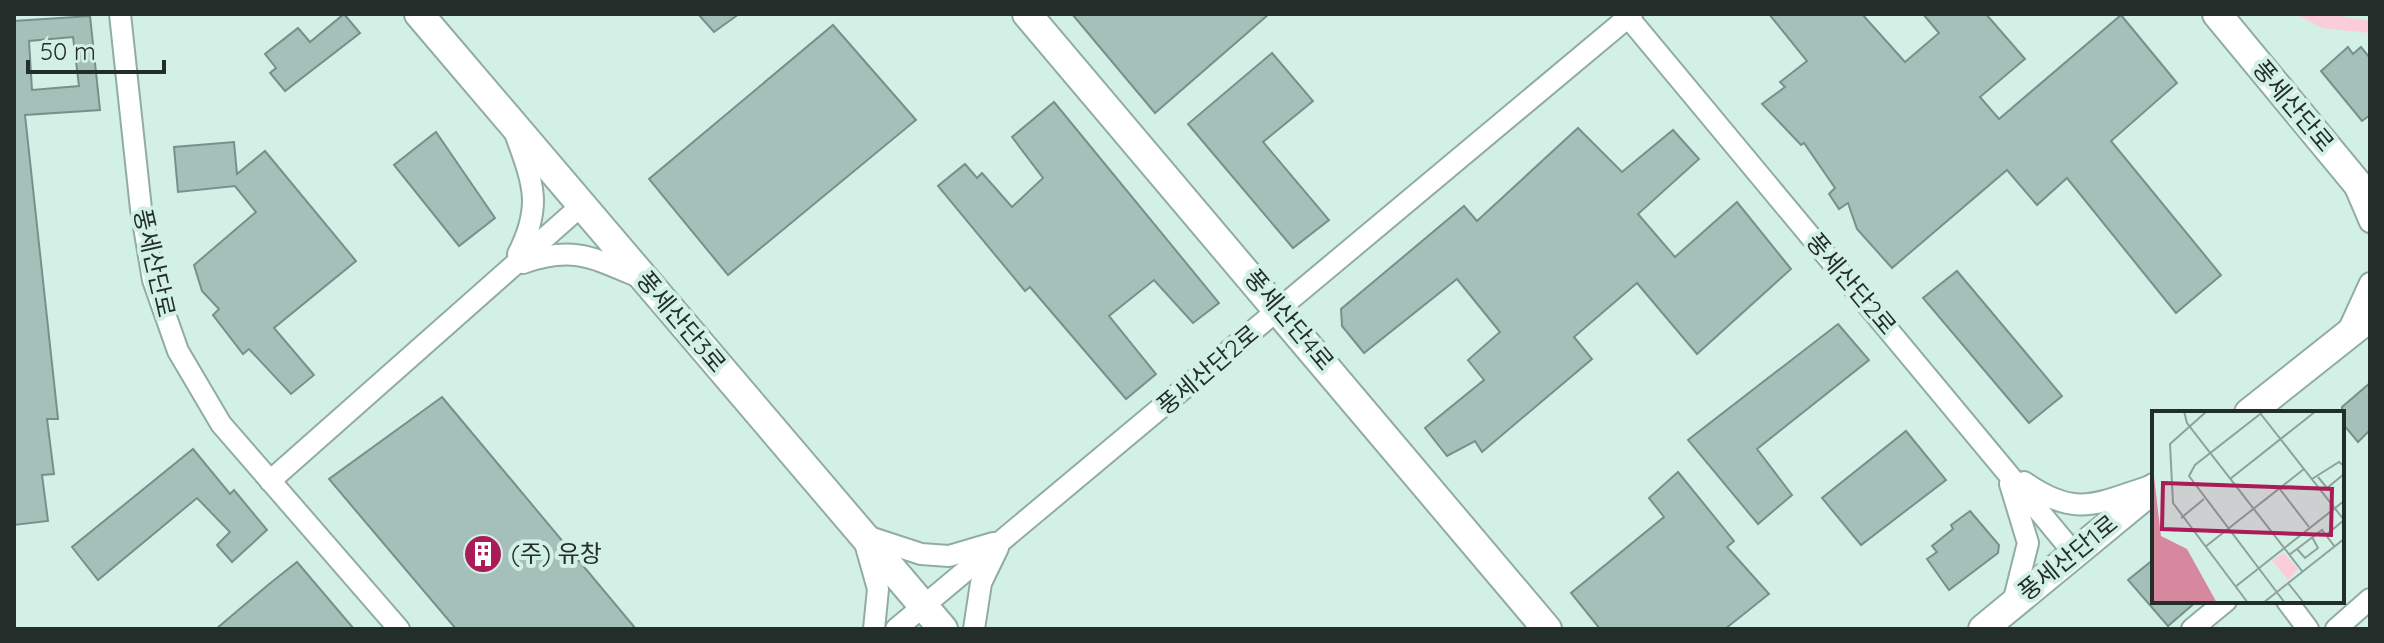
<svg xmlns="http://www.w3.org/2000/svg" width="2384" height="643" font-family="Quicksand,'Noto Sans KR',sans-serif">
<rect width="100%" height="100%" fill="#d3f0e7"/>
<polygon fill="#facdd8" points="2296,14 2328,14 2370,21 2370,33 2322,28"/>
<g fill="#a4c0b8" stroke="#769189" stroke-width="2" fill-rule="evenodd">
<polygon points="344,14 360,33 285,91 270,73 276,68 265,54 298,28 310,42"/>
<polygon points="698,14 739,14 714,32"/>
<polygon points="1072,14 1269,14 1155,113"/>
<polygon points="1769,14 1862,14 1905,62 1939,33 1923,14 1986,14 2025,59 1980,97 1999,119 2121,15 2177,83 2111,141 2221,275 2176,313 2067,178 2037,205 2007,170 1892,268 1857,229 1848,203 1839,209 1829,194 1835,188 1804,143 1801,145 1762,104 1785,87 1780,82 1807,61"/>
<path d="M90,16L100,110L25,115L58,419H47L54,474L42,475L48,521L14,525V21ZM73,37L79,86L32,90L29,41Z"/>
<polygon points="833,25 916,120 728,275 649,179"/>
<polygon points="2348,47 2353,54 2361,47 2370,58 2370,115 2362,121 2321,71"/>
<polygon points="1272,53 1313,101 1263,142 1329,220 1293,248 1188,124"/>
<polygon points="1054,102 1219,303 1193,323 1154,280 1109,316 1156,374 1126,399 1030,287 1025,291 938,186 965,164 977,178 982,173 1012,207 1043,178 1012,137"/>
<polygon points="1578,128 1622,172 1673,130 1699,159 1638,214 1675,257 1737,202 1791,269 1697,354 1637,283 1574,337 1592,359 1482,452 1475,441 1447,456 1425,428 1484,380 1468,360 1500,332 1457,279 1364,353 1342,326 1341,309 1464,206 1477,221"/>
<polygon points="436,132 495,218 459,246 394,165"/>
<polygon points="234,142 237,174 265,151 356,261 274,328 314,375 291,394 249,349 243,354 213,315 219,309 202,291 194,265 256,212 235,186 178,192 174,147"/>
<polygon points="1957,271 2062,396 2029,423 1923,298"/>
<polygon points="1838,324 1869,360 1757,449 1792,495 1758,524 1688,440"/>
<polygon points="2370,383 2370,430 2358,442 2342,423 2342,407"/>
<polygon points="442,397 636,629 456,629 329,479"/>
<polygon points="1906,431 1946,480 1861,545 1822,498"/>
<polygon points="193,449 230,494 234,490 267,530 232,562 217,545 230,532 197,498 98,580 72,547"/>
<polygon points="1678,472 1734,541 1727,547 1769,594 1725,629 1600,629 1571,593 1664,517 1649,498"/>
<polygon points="1970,511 1999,545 1998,553 1949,590 1927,559 1937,552 1932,546 1953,529 1951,525"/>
<polygon points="2154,559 2154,601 2197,601 2168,626 2128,580"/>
<polygon points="297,562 354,629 216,629 268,585"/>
</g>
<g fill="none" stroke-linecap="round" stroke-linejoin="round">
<g stroke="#90aca4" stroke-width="24">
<g id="street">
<polyline points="120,14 141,209 153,280 178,351 221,424 399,629"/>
<polyline points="1628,17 2073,552"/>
<path d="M515,133C533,183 543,205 518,254"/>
<polyline points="2355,187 2370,222"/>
<path d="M523,263C573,245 594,258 641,278"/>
<polyline points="2348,331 2370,283"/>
<polyline points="270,481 582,205"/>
<path d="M2024,482C2074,517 2094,505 2147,487"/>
<polyline points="2010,484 2028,543 2013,603"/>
<polyline points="863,535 921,554 949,556 993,543"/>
<polyline points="865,543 878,589 874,629"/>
<polyline points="2287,601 2308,629"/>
<polyline points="896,629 1632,14"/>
<polyline points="974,629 981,583 998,548"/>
<polyline points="2192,629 2226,601"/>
<polyline points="2336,629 2370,599"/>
</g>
</g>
<g stroke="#90aca4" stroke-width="32">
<g id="secondary">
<polyline points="419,14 943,629"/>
<polyline points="1027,14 1547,629"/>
<polyline points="2217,14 2370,199"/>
<polyline points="2249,413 2370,317"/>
<polyline points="1983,629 2154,488"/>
</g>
</g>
<use href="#street" stroke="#fff" stroke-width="20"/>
<use href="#secondary" stroke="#fff" stroke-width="28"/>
</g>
<defs>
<g id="building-disc" transform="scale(2)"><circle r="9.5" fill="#aa1b57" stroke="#d3f0e7"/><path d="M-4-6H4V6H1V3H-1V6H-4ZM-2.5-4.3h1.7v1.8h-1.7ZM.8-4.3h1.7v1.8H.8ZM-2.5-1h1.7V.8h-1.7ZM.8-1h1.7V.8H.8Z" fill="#fff"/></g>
</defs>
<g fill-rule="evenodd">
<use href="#building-disc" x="483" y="554"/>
</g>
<g text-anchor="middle" stroke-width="8" stroke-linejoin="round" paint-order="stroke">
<g font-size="24" fill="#232e2b" stroke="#d3f0e7">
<text transform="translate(2293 106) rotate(50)" y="8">풍세산단로</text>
<text transform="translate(154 263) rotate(77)" y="8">풍세산단로</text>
<text transform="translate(1851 284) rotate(50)" y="8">풍세산단2로</text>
<text transform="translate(1289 320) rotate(50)" y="8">풍세산단4로</text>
<text transform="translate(681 322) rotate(50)" y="8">풍세산단3로</text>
<text transform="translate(1208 370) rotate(-40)" y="8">풍세산단2로</text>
<text transform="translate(2068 558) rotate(-39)" y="8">풍세산단1로</text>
</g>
<g font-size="24" fill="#232e2b" stroke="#d3f0e7" text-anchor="start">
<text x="511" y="562">(주) 유창</text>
</g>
</g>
<g transform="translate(2152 411)">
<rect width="192" height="192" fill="#d3f0e7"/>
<path d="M132,142L146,158L136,169L120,149Z" fill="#facdd8"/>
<path d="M0,49L9,125L35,138L65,192H0Z" fill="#d6899e"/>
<path fill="none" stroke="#8da29c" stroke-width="2" d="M32,0L35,12L150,160M55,0L18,33L21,92L96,192M112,0L43,54L37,65L133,192M108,2L192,109L174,124M166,66L175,77L192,63M78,68L164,0M160,68L187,51L192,55M127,77L157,116M29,107L52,88M53,136L152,58M145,138L153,147L166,137L160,126M137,144L170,119L183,136M136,172L152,192M83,176L192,90M111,192L192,128"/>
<path fill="#aa1b57" fill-opacity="0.15" stroke="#aa1b57" stroke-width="4" d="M11,72L180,78L179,124L10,118Z"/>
<rect width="192" height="192" fill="none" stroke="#232e2b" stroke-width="4"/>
</g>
<rect width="2384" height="643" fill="none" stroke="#232e2b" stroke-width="32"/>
<path d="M28 60v12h136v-12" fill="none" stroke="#232e2b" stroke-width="4"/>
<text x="40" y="60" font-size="24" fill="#232e2b" stroke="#d3f0e7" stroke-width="6" paint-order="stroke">50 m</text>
</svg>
